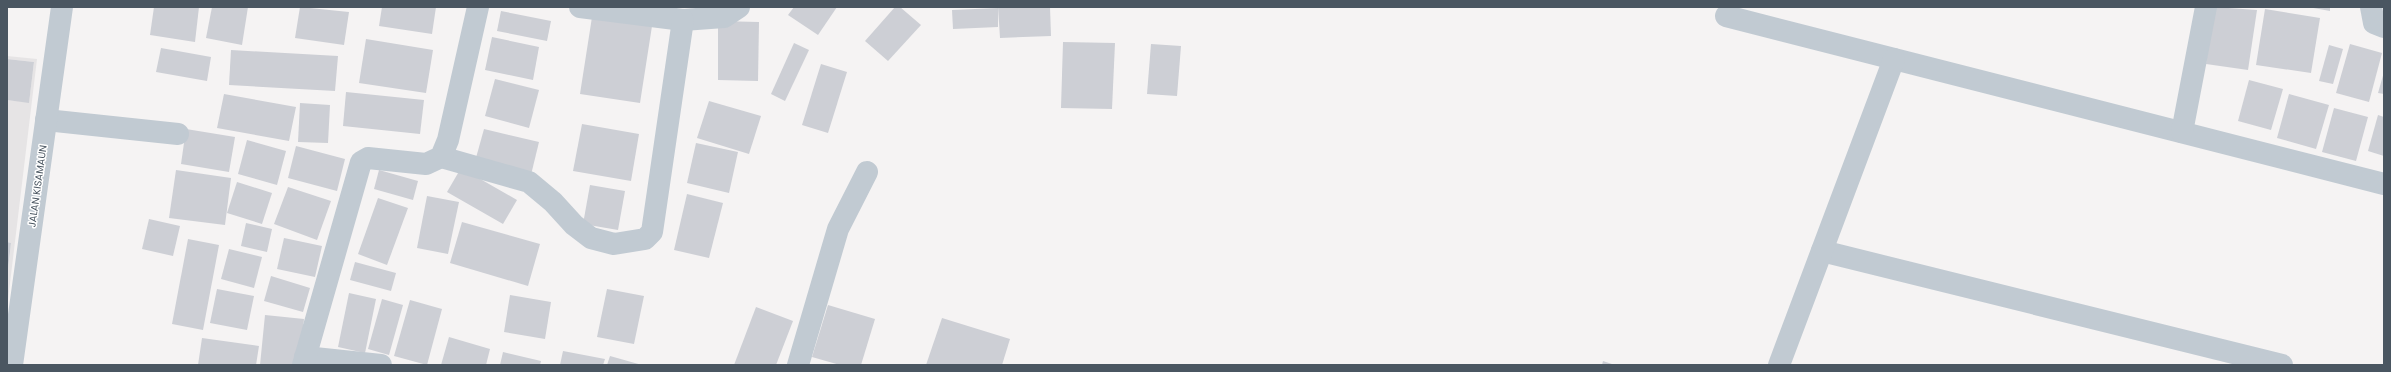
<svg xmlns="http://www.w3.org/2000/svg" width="2391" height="372" font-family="Poppins,sans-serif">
<rect width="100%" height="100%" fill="#f5f3f3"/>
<polygon fill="#e6e4e5" points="7,56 37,59 7,308 7,278 11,243 7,242 7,100 29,102 34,62 7,59"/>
<g fill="#cdcfd5">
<polygon points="154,7 199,7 195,42 150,35"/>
<polygon points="212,7 248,7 242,45 206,38"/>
<polygon points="300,7 349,12 344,45 295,38"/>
<polygon points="382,7 436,7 432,34 379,26"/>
<polygon points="794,7 837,7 818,35 788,15"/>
<polygon points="895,7 900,7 921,25 888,61 865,41"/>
<polygon points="998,7 1050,7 1051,36 1000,38"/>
<polygon points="2214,7 2257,10 2248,70 2206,64"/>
<polygon points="2308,7 2330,7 2330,11"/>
<polygon points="998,8 998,27 953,29 952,10"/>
<polygon points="2265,9 2320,18 2311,73 2256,65"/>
<polygon points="501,11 551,21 547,41 497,31"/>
<polygon points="592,17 652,26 640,103 580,94"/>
<polygon points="718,21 759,22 758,81 718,80"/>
<polygon points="492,37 539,47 533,80 485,70"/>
<polygon points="366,39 433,50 426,93 359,83"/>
<polygon points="1063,42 1115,43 1112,109 1061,108"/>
<polygon points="794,43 809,50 785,101 771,94"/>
<polygon points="1151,44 1181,46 1177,96 1147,94"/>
<polygon points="2350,44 2382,53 2369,102 2336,93"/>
<polygon points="2329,45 2343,49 2333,84 2319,81"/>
<polygon points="161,48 211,57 207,81 156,72"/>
<polygon points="231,50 338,56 335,91 229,85"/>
<polygon points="7,59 34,62 29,103 7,100"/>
<polygon points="821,64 847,72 828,133 802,125"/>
<polygon points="2384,72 2384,94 2378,93"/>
<polygon points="495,79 539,90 529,128 485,116"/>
<polygon points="2249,80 2283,89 2271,130 2238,121"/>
<polygon points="346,92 424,100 420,134 343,126"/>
<polygon points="224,94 296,107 289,141 217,128"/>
<polygon points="2289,94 2329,105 2316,149 2277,138"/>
<polygon points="709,101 761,116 749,154 697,138"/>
<polygon points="300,103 330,105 328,143 298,142"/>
<polygon points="2334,108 2368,117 2356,161 2322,152"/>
<polygon points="2378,115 2384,117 2384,156 2368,151"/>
<polygon points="582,124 639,134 631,181 573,171"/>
<polygon points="186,129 235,137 229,172 181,164"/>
<polygon points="484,129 539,142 530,179 474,165"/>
<polygon points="247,140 286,151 277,185 238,174"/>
<polygon points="696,143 738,152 729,193 687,183"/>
<polygon points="296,146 345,159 337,191 288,178"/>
<polygon points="461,168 517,200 503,224 447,192"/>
<polygon points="176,170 231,178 225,225 169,218"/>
<polygon points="379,170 418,181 413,200 374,189"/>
<polygon points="237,182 272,193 262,224 227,213"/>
<polygon points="590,185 625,191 618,230 583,224"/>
<polygon points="288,187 331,201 317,240 274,224"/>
<polygon points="687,194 723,203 709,258 674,250"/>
<polygon points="427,196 459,202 448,254 417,248"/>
<polygon points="378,198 408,208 387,265 358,254"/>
<polygon points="149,219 180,226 173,256 142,249"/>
<polygon points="462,222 540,244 528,286 450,263"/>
<polygon points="246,223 272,229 267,252 241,246"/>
<polygon points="284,238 322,246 315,277 277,269"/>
<polygon points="188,239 219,245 203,330 172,324"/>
<polygon points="7,242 11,243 8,269 7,269"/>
<polygon points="229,249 262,257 254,288 221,279"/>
<polygon points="355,262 396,273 391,291 350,280"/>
<polygon points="271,276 310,288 303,312 264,301"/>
<polygon points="217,289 254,296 247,330 210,323"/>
<polygon points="607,289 644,296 634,344 597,337"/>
<polygon points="349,293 376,299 365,353 338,347"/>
<polygon points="510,295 551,302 545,339 504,332"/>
<polygon points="382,299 403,305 389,355 368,349"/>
<polygon points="410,300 442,309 427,365 394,356"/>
<polygon points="828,305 875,319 861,365 840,365 812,357"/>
<polygon points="756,307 793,321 776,365 734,365"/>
<polygon points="265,315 304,319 299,365 260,365"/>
<polygon points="942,318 1010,339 1002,365 926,365"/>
<polygon points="449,337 490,349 486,365 441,365"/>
<polygon points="202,338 259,346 256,365 198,365"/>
<polygon points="563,351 605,359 603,365 560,365"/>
<polygon points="503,352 541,361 540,365 500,365"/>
<polygon points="610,356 642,365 607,365"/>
<polygon points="1603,361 1615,365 1602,365"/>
</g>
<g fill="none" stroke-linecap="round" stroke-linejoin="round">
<g stroke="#c1cad2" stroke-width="22">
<polyline points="580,7 683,20 724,17 739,7"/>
<polyline points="2371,7 2374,23 2384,27"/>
<polyline points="1726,16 2384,184"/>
<polyline points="46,120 178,134"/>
<polyline points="2182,132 2206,7"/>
<polyline points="441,157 529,182 553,202 574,225 591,238 614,244 645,239 652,232 683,20"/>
<polyline points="1822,251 2282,365"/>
<polyline points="305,357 381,365"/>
<polyline points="12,365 62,7"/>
<polyline points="303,365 361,162 368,158 426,164 441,157 448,140 478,7"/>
<polyline points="798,365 838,229 867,172"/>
<polyline points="1779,365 1894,59"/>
</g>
</g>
<g text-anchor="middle" stroke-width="3" stroke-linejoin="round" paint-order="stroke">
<g font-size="10" fill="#4a5661" stroke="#fff">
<text transform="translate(37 186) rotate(-82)" y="4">JALAN KISAMAUN</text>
</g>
</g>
<rect width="2391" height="372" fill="none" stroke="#4a5661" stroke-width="16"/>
</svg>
